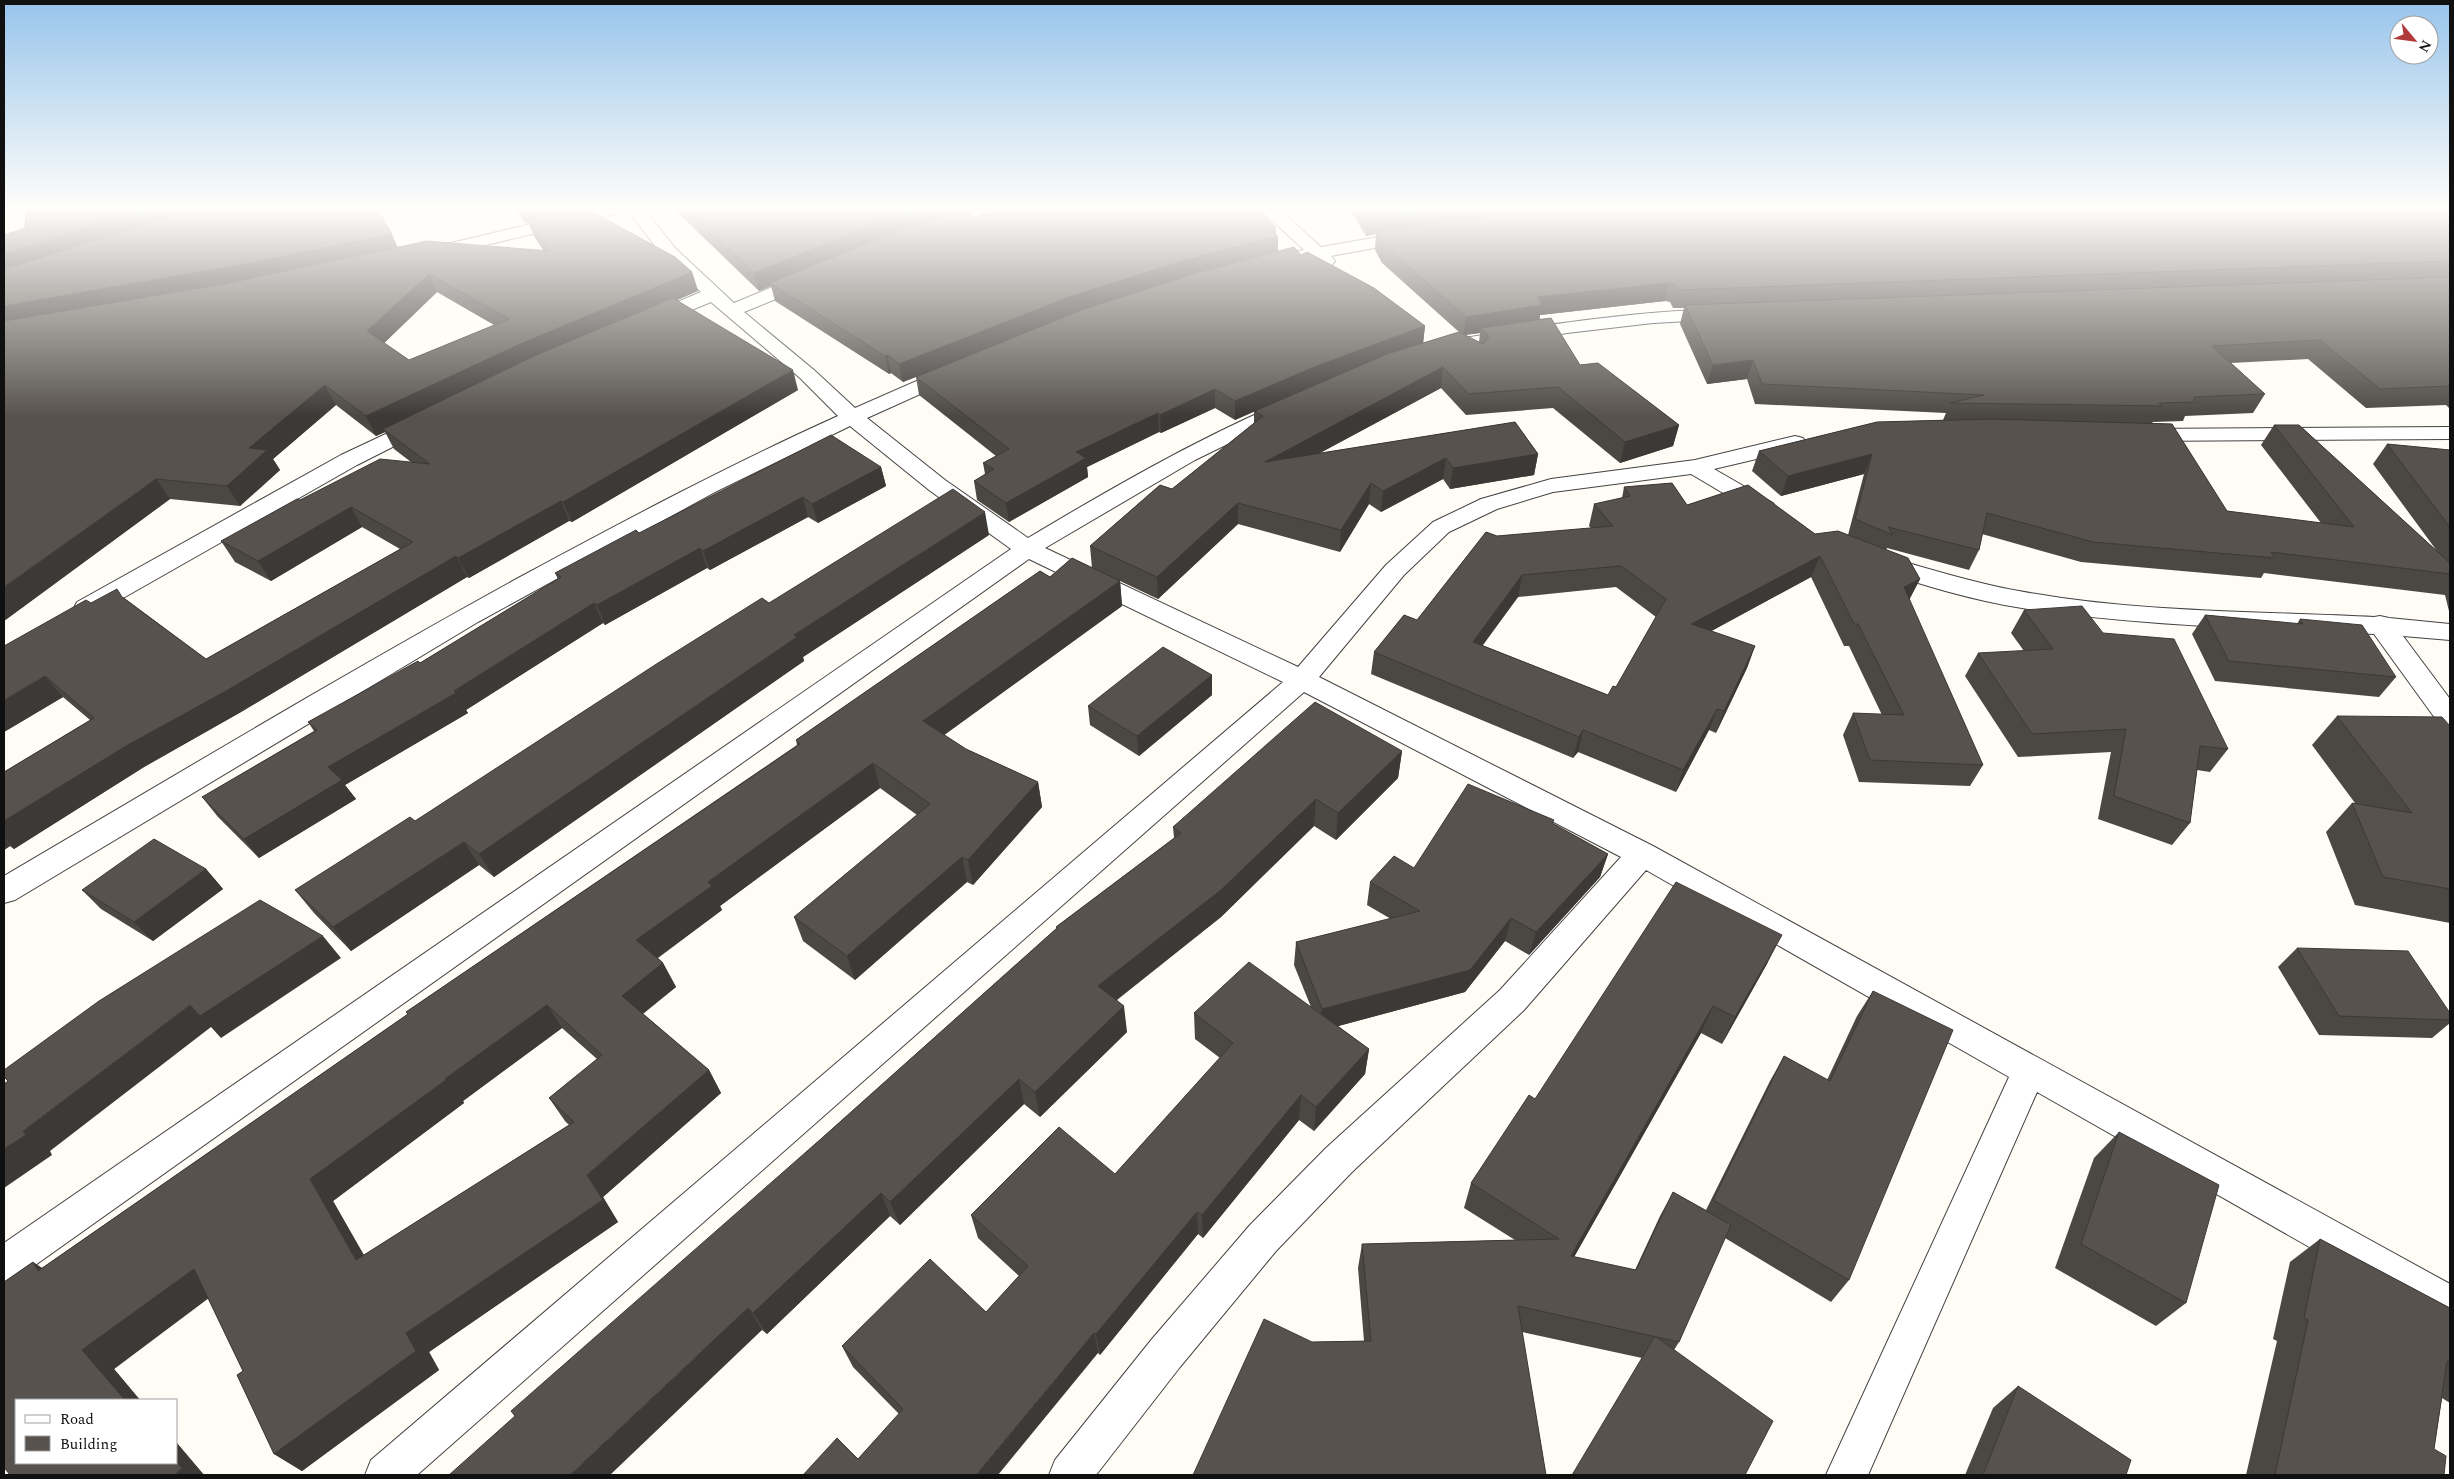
<svg xmlns="http://www.w3.org/2000/svg" width="2454" height="1479" font-family="Spectral,serif">
<rect width="100%" height="100%" fill="#fefcf5"/>
<g fill="none" stroke-linecap="round" stroke-linejoin="round">
<g stroke="#434343" stroke-width="2">
<g id="minor">
<polygon points="589,210 619,210 616,214 432,258 426,257 423,253 426,249"/>
<path d="M627,210H645L676,249L734,303L799,276H813L815,280L813,284L744,312L814,370L855,408L944,369L951,367L958,369L961,373L958,377L867,418L945,480L1028,538C1110,489 1193,441 1281,403L1288,401L1295,403L1298,407L1295,411L1195,460L1045,548L1298,667L1386,565L1433,522L1481,499L1551,479L1695,460L1795,436L1803,438L1806,443L1803,448L1714,469L1773,503L1776,508L1773,513L1765,515L1757,513L1691,474L1553,492L1497,509L1449,532L1404,575L1319,677L1653,846L2450,1284V1324L2436,1319L2037,1092L1868,1475H1826L2009,1077L1646,870L1524,1010L1352,1172L1276,1251L1180,1367L1096,1475H1049L1055,1460L1152,1339L1250,1225L1326,1148L1500,990L1621,857L1304,692L417,1475H365L371,1460L1283,682L1029,559L17,1278L4,1284V1243L1011,549L929,490L850,426L715,492L478,622L15,900L4,903V876C176,775 347,672 522,576C626,520 731,464 838,416L800,378L711,302L658,324H644L641,320L644,316L701,292L664,257Z"/>
<polygon points="973,210 999,210 996,214 943,232 931,232 928,228 931,224"/>
<path d="M1261,210H1280L1321,247L1412,231L1418,232L1421,236L1418,240L1412,241L1331,256L1335,261L1332,265C1324,267 1320,265 1313,259L1273,266L1267,265L1264,261L1267,257L1304,250Z"/>
<path d="M1719,309L1726,311L1729,315L1726,319L1653,323L1567,333L1439,354L1432,352L1429,348L1432,344L1439,342C1533,327 1624,312 1719,309Z"/>
<polygon points="422,417 430,418 433,423 430,428 357,465 95,614 86,616 77,614 74,608 77,602 341,455"/>
<polygon points="2450,427 2450,439 2142,441 2134,440 2131,435 2134,430 2142,429"/>
<path d="M1883,556C1928,568 1972,583 2019,591C2135,613 2256,611 2374,617L2380,616L2389,618L2450,624V640L2403,636L2450,699V728L2440,725L2374,634C2257,628 2138,626 2022,608C1971,600 1923,585 1874,569L1871,564L1874,559Z"/>
</g>
</g>
<use href="#minor" fill="#fff" fill-rule="evenodd"/>
</g>
<g fill="#4b4743" fill-rule="evenodd">
<path d="M516,210H589L692,272L698,291L677,300L798,390L572,522L569,521L469,578L467,577L241,712L144,767L14,849L10,846L4,850V772L90,720L63,697L4,732L91,603L123,597L206,659L400,549L362,527L271,581L235,562L221,541L300,500L411,462L394,449L385,432L376,436L336,405L273,459L280,470L240,506L170,499L4,621L398,247L543,250L534,236L528,222L525,223ZM437,292L494,325L409,360L384,343Z"/>
<path d="M675,210H947L948,214L962,210L975,218L995,210H1259L1276,228V235L1278,236V251L1294,247L1301,255L1307,252L1374,288L1425,326L1423,343L1459,332L1382,263L1375,250L1376,234L1366,236L1350,210H2442L2450,215V409L2446,405L2366,408L2308,359L2231,363L2265,394L2253,413L2185,416L2183,421L2153,422L2152,423L2172,424L2227,511L2321,523L2261,445L2274,425H2299L2437,551L2373,464L2387,444L2450,450V615L2445,595L2264,573L2261,578L2081,562L1982,534L1979,550L1969,570L1887,548L1886,550L1908,558L1920,579L1909,600L1983,765L1970,786L1859,782L1843,735L1853,713L1882,715L1849,646H1844L1811,577L1711,631L1755,646L1747,668L1716,733L1709,730L1676,792L1578,752L1573,758L1371,674L1374,652L1404,615L1417,620L1486,532L1497,536L1591,528L1589,526L1594,504L1622,498L1624,487L1672,483L1687,505L1748,485L1815,534L1838,531L1848,535L1864,474L1781,496L1752,471L1759,451L1877,422L1943,420L1946,413L1755,404L1747,379L1707,384L1680,324L1684,308H1673L1670,302L1665,301L1540,315V319L1551,318L1580,365L1598,363L1679,425L1673,446L1620,463L1553,408L1466,415L1441,388L1320,453L1515,422L1538,454L1534,475L1450,489L1443,479L1381,512L1369,504L1340,552L1238,524L1158,599L1120,581L1122,606L944,735L966,749L1038,782L1042,807L973,885L967,882L855,980L803,941L794,917L917,815L880,788L720,906L722,910L658,958L663,963L676,987L643,1014L709,1070L721,1093L603,1197L618,1222L429,1352L439,1370L302,1471L274,1454L237,1375L243,1371L208,1298L114,1369L140,1400H16V1463H176V1442L204,1475H10L4,1467V1282L33,1262L42,1268L408,1014L406,1012L797,745L796,740L1040,571L1050,577L1072,558L1092,568L1090,546L1160,485L1172,489L1254,423V411L1235,420L1215,408L1161,433L1159,432L1087,467L1088,477L1009,522L977,500L974,481L985,474L983,463L996,456L919,395L916,377L903,382L891,373L889,374L775,301L771,286L759,291ZM1480,333L1479,342L1465,335ZM1616,587L1656,617L1616,687L1613,686L1608,695L1482,645L1518,597ZM562,1028L597,1059L549,1098L565,1121L569,1125L364,1255L333,1201L464,1103L463,1101Z"/>
<polygon points="881,467 886,486 818,523 808,517 710,570 707,568 605,625 603,623 466,710 468,713 345,785 356,799 259,858 218,817 202,797 314,731 308,722 420,663 558,579 555,573 639,533"/>
<polygon points="989,535 803,657 804,661 494,877 479,865 351,951 314,913 295,890 415,821 769,603"/>
<polygon points="2024,610 2103,633 2228,749 2210,772 2197,770 2190,823 2172,845 2098,819 2111,752 2018,757 1965,676 1978,653 2024,651 2011,633"/>
<polygon points="2205,615 2297,624 2300,619 2396,677 2379,697 2215,681 2192,634"/>
<polygon points="1212,675 1212,695 1139,756 1090,725 1088,706"/>
<polygon points="2337,716 2450,726 2450,923 2355,905 2326,832 2352,803 2355,803 2312,745"/>
<polygon points="1402,751 1398,778 1336,840 1314,826 1221,917 1117,1000 1127,1032 1040,1117 1024,1104 900,1225 890,1216 767,1334 762,1330 515,1416 822,1138 1056,929 1056,927 1174,838 1173,827"/>
<polygon points="1553,824 1608,854 1600,877 1529,955 1505,941 1465,992 1338,1026 1369,1049 1365,1074 1314,1131 1299,1120 1203,1238 1198,1234 1100,1355 1098,1353 858,1459 899,1414 853,1367 842,1346 986,1312 1019,1276 978,1238 971,1215 1115,1174 1220,1058 1195,1039 1194,1013 1311,1007 1294,965 1296,942 1391,919 1367,905 1370,882"/>
<polygon points="206,869 223,889 153,941 101,909 82,890"/>
<polygon points="2297,948 2450,1013 2450,1023 2432,1038 2319,1035 2278,967"/>
<polygon points="1768,962 1722,1044 1701,1033 1574,1257 1635,1270 1660,1216 1673,1192 1706,1210 1770,1081 1784,1056 1827,1080 1857,1016 1873,991 1849,1280 1831,1302 1725,1238 1679,1342 1674,1350 1642,1358 1522,1332 1546,1475 1312,1342 1364,1341 1358,1268 1362,1244 1515,1240 1464,1208 1471,1183 1535,1099"/>
<polygon points="2119,1132 2186,1303 2156,1326 2055,1268 2094,1158"/>
<polygon points="2320,1239 2450,1308 2450,1403 2442,1398 2434,1449 2444,1475 2246,1475 2277,1341 2273,1339 2290,1262"/>
<polygon points="2018,1386 2126,1475 1965,1475 1993,1408"/>
</g>
<g fill="#3d3937">
<polygon points="143,210 211,210 4,276 4,254"/>
<polygon points="520,210 571,210 527,218 528,222 525,223"/>
<polygon points="915,210 947,210 948,217 770,283 771,286 759,291 754,273 887,219"/>
<polygon points="1423,210 1544,210 1543,214 1376,232 1376,234 1366,236 1368,218"/>
<polygon points="1276,228 1276,237 1278,236 1278,254 1073,314 903,382 899,364 1072,296 1266,230"/>
<polygon points="392,234 400,253 4,327 4,306"/>
<polygon points="692,272 698,291 526,364 383,429 385,432 376,436 366,416 518,345"/>
<polygon points="429,274 437,292 377,350 367,331"/>
<polygon points="1669,283 1665,301 1540,315 1539,324 1481,328 1480,333 1463,335 1466,317 1538,297"/>
<polygon points="1425,326 1423,344 1316,385 1235,420 1235,401 1317,366"/>
<polygon points="888,355 891,373 889,374 885,356"/>
<polygon points="1753,360 1747,379 1707,384 1713,365"/>
<polygon points="1443,367 1441,388 1264,483 1265,462"/>
<polygon points="793,370 798,390 572,522 563,502"/>
<polygon points="325,385 336,405 273,459 280,470 240,506 227,486 249,448"/>
<polygon points="1215,389 1215,408 1161,433 1160,415"/>
<polygon points="1158,413 1159,432 1087,467 1088,477 1009,522 1006,503 1076,452"/>
<polygon points="1679,425 1673,446 1620,463 1625,442"/>
<polygon points="1538,454 1534,475 1450,489 1453,468"/>
<polygon points="1872,454 1864,474 1781,496 1788,476"/>
<polygon points="1446,458 1443,479 1381,512 1383,491"/>
<polygon points="881,467 886,486 818,523 812,504"/>
<polygon points="156,479 170,499 4,621 4,587"/>
<polygon points="1371,483 1369,504 1340,552 1341,530"/>
<polygon points="803,497 808,517 710,570 703,551"/>
<polygon points="561,501 569,521 469,578 458,558"/>
<polygon points="1238,503 1238,524 1158,599 1157,577"/>
<polygon points="351,507 362,527 271,581 258,561"/>
<polygon points="985,512 989,535 803,657 804,661 494,877 479,854 794,635"/>
<polygon points="700,548 707,568 605,625 597,605"/>
<polygon points="456,556 467,577 241,712 144,767 14,849 4,838 4,821 126,746"/>
<polygon points="1820,556 1811,577 1684,646 1691,624"/>
<polygon points="1522,575 1518,597 1470,663 1473,642"/>
<polygon points="1920,579 1909,600 1904,587"/>
<polygon points="1120,581 1122,606 929,746 923,721"/>
<polygon points="594,603 603,623 466,710 468,713 345,785 356,799 259,858 244,839 328,767 454,691"/>
<polygon points="1755,646 1747,668 1716,733 1724,711"/>
<polygon points="1212,675 1212,695 1139,756 1137,736"/>
<polygon points="45,676 63,697 4,732 4,700"/>
<polygon points="1717,709 1709,730 1676,792 1683,770"/>
<polygon points="1583,730 1578,752 1573,758 1579,737"/>
<polygon points="1402,751 1398,778 1336,840 1338,813"/>
<polygon points="873,763 880,788 720,906 722,910 649,964 636,940 708,882"/>
<polygon points="1038,782 1042,807 973,885 968,860"/>
<polygon points="1316,799 1314,826 1221,917 1101,1012 1098,986"/>
<polygon points="4,839 10,846 4,850"/>
<polygon points="464,842 479,865 351,951 333,927"/>
<polygon points="1608,854 1600,877 1529,955 1536,932"/>
<polygon points="962,857 967,882 855,980 847,956"/>
<polygon points="206,869 223,889 153,941 134,922"/>
<polygon points="1511,918 1505,941 1465,992 1320,1031 1322,1009"/>
<polygon points="1782,935 1768,962 1722,1044 1735,1017"/>
<polygon points="323,936 341,958 221,1038 211,1027 50,1151 52,1155 4,1188 4,1149 23,1131 190,1005"/>
<polygon points="663,963 676,987 635,1019 622,996"/>
<polygon points="547,1005 562,1028 463,1101 464,1103 333,1201 378,1281 356,1260 310,1179 445,1079"/>
<polygon points="1124,1006 1127,1032 1040,1117 1035,1092"/>
<polygon points="1713,1006 1701,1033 1561,1280 1571,1256"/>
<polygon points="1369,1049 1365,1074 1314,1131 1316,1107"/>
<polygon points="709,1070 721,1093 603,1197 618,1222 429,1352 439,1370 302,1471 274,1454 406,1333"/>
<polygon points="1019,1079 1024,1104 900,1225 890,1202"/>
<polygon points="1301,1095 1299,1120 1203,1238 1202,1215"/>
<polygon points="881,1193 890,1216 767,1334 753,1313"/>
<polygon points="1197,1212 1198,1234 1100,1355 1096,1334"/>
<polygon points="33,1262 64,1283 38,1271"/>
<polygon points="194,1269 221,1289 114,1369 140,1400 125,1400 82,1350"/>
<polygon points="748,1308 762,1330 610,1475 570,1475"/>
<polygon points="1094,1333 1098,1353 998,1475 976,1475"/>
<polygon points="176,1442 204,1475 175,1475 176,1461"/>
</g>
<g fill="#57524e" stroke="#3d3937" fill-rule="evenodd">
<polygon points="26,210 143,210 4,254 4,235 25,228"/>
<polygon points="192,210 378,210 392,234 240,265 4,306 4,269"/>
<path d="M559,210H589L675,257L692,272L518,345L366,416L325,385L249,448L267,450L227,486L156,479L4,587V349L5,348L4,349V321L224,284L427,241L549,251L527,218ZM429,274L509,319L409,360L367,331Z"/>
<polygon points="688,210 915,210 887,219 754,273"/>
<polygon points="960,210 962,210 975,218 995,210 1259,210 1276,228 1266,230 1278,236 1186,260 1072,296 899,364 888,355 885,356 770,283 900,230"/>
<polygon points="1363,210 1423,210 1368,218"/>
<polygon points="1557,210 2442,210 2450,215 2450,261 1678,290 1675,284 1669,283 1538,297 1542,305 1466,317 1384,245 1376,232 1469,218"/>
<polygon points="1294,247 1301,255 1307,252 1374,288 1425,326 1317,366 1235,401 1215,389 1160,415 1158,413 1076,452 1086,458 1006,503 974,481 994,469 983,463 1009,449 916,377 1084,309 1197,273"/>
<polygon points="2450,277 2450,386 2380,389 2320,340 2212,346 2265,394 2194,397 2194,402 2159,403 2162,406 1950,403 1984,395 1762,384 1753,360 1713,365 1685,305"/>
<polygon points="673,298 793,370 563,502 561,501 458,558 456,556 226,691 126,746 4,821 4,772 94,718 45,676 4,700 4,646 86,600 91,603 117,589 122,597 206,659 413,542 351,507 258,561 221,541 297,499 300,500 380,459 430,464 383,429 534,356"/>
<polygon points="1551,318 1580,365 1598,363 1679,425 1625,442 1558,387 1469,394 1443,367 1265,462 1515,422 1538,454 1453,468 1446,458 1383,491 1371,483 1341,530 1238,503 1157,577 1090,546 1160,485 1172,489 1263,416 1255,411 1387,354 1459,332 1483,344 1489,336 1481,328"/>
<polygon points="1991,419 2172,424 2227,511 2354,527 2274,425 2299,425 2450,563 2450,574 2271,552 2275,558 2093,542 1987,513 1979,550 1888,527 1893,535 1855,519 1872,454 1788,476 1759,451 1877,422"/>
<polygon points="831,435 881,467 812,504 803,497 703,551 700,548 597,605 594,603 454,691 456,693 328,767 342,780 244,839 202,797 317,730 308,722 418,661 420,663 561,577 555,573 636,530 639,533"/>
<polygon points="2387,444 2450,450 2450,527"/>
<path d="M1672,483L1687,505L1748,485L1815,534L1838,531L1908,558L1920,579L1904,587L1983,765L1870,760L1853,713L1904,715L1858,624H1854L1820,556L1691,624L1755,646L1724,711L1717,709L1683,770L1583,730L1579,737L1374,652L1404,615L1417,620L1486,532L1497,536L1613,526L1594,504L1630,496L1624,487ZM1621,566L1666,599L1616,687L1613,686L1608,695L1473,642L1522,575Z"/>
<polygon points="953,489 985,512 794,635 797,637 479,854 464,842 333,927 295,890 410,817 415,821 658,663 762,598 769,603"/>
<path d="M1072,558L1120,581L923,721L966,749L1038,782L968,860L962,857L847,956L794,917L930,804L873,763L708,882L712,886L636,940L663,963L622,996L709,1070L587,1175L603,1200L406,1333L416,1351L274,1454L237,1375L243,1371L194,1269L82,1350L125,1400H16V1463H176V1461L182,1468L175,1475H10L4,1467V1282L33,1262L38,1271L408,1014L406,1012L800,744L796,740L1040,571L1050,577ZM547,1005L602,1055L549,1098L574,1122L356,1260L310,1179L446,1080L445,1079Z"/>
<polygon points="2082,606 2103,633 2174,639 2228,749 2200,746 2190,823 2114,796 2126,729 2032,734 1978,653 2053,649 2024,610"/>
<polygon points="2205,615 2303,624 2300,619 2362,625 2396,677 2229,661"/>
<polygon points="1163,647 1212,675 1137,736 1088,706"/>
<polygon points="1315,702 1402,751 1338,813 1316,799 1221,890 1098,986 1124,1006 1035,1092 1019,1079 890,1202 881,1193 753,1313 748,1308 570,1475 449,1475 515,1416 511,1411 822,1138 1057,928 1056,927 1181,833 1173,827"/>
<polygon points="2337,716 2442,717 2450,726 2450,889 2383,877 2352,803 2412,813"/>
<polygon points="1468,784 1554,820 1552,823 1608,854 1536,932 1511,918 1470,970 1322,1009 1296,942 1420,911 1370,882 1394,856 1414,868"/>
<polygon points="154,839 206,869 134,922 82,890"/>
<polygon points="1676,882 1782,935 1735,1017 1713,1006 1571,1256 1636,1270 1673,1192 1731,1225 1679,1342 1518,1306 1546,1475 1193,1475 1264,1319 1312,1342 1371,1341 1362,1244 1559,1239 1471,1183 1529,1095 1535,1099"/>
<polygon points="260,900 323,936 200,1016 190,1005 23,1131 26,1135 4,1149 4,1084 8,1081 4,1077 4,1070 99,1001"/>
<polygon points="2297,948 2408,951 2450,1013 2450,1020 2339,1016"/>
<polygon points="1249,962 1369,1049 1316,1107 1301,1095 1202,1215 1197,1212 1096,1334 1094,1333 976,1475 803,1475 837,1438 858,1459 903,1409 842,1346 930,1259 986,1312 1028,1266 971,1215 1059,1127 1115,1174 1233,1043 1194,1013"/>
<polygon points="1873,991 1953,1030 1849,1280 1713,1200 1784,1056 1830,1081"/>
<polygon points="2119,1132 2219,1185 2186,1303 2081,1244"/>
<polygon points="2320,1239 2450,1308 2450,1363 2447,1361 2434,1449 2446,1456 2444,1475 2275,1475 2308,1320 2304,1318"/>
<polygon points="1655,1336 1773,1421 1745,1475 1572,1475"/>
<polygon points="2018,1386 2131,1460 2126,1475 1983,1475"/>
</g>
<linearGradient id="sky" x2="0" y2="1"><stop stop-color="#97c4eb"/><stop offset="0.5" stop-color="#fffefa"/><stop offset="1" stop-color="#fffefa" stop-opacity="0"/></linearGradient>
<rect width="2454" height="417" fill="url(#sky)"/>
<rect width="2454" height="1479" fill="none" stroke="#101010" stroke-width="10"/>
<rect x="15" y="1399" width="162" height="65" fill="#ffffff" stroke="#9f9f9f"/>
<rect x="25" y="1415" width="25" height="8" fill="#ffffff" stroke="#9f9f9f"/>
<text x="60" y="1424" font-size="15" fill="#101010">Road</text>
<rect x="25" y="1436" width="25" height="15" fill="#57524e" stroke="#9f9f9f"/>
<text x="60" y="1449" font-size="15" fill="#101010">Building</text>
<g transform="translate(2414 40) rotate(119)"><circle r="24" fill="#ffffff" stroke="#9f9f9f"/>
<path d="M0-4L9 19L0 12L-9 19Z" fill="#af3a39"/>
<text y="-8" font-size="14" font-weight="bold" text-anchor="middle" fill="#101010">N</text>
</g>
</svg>
